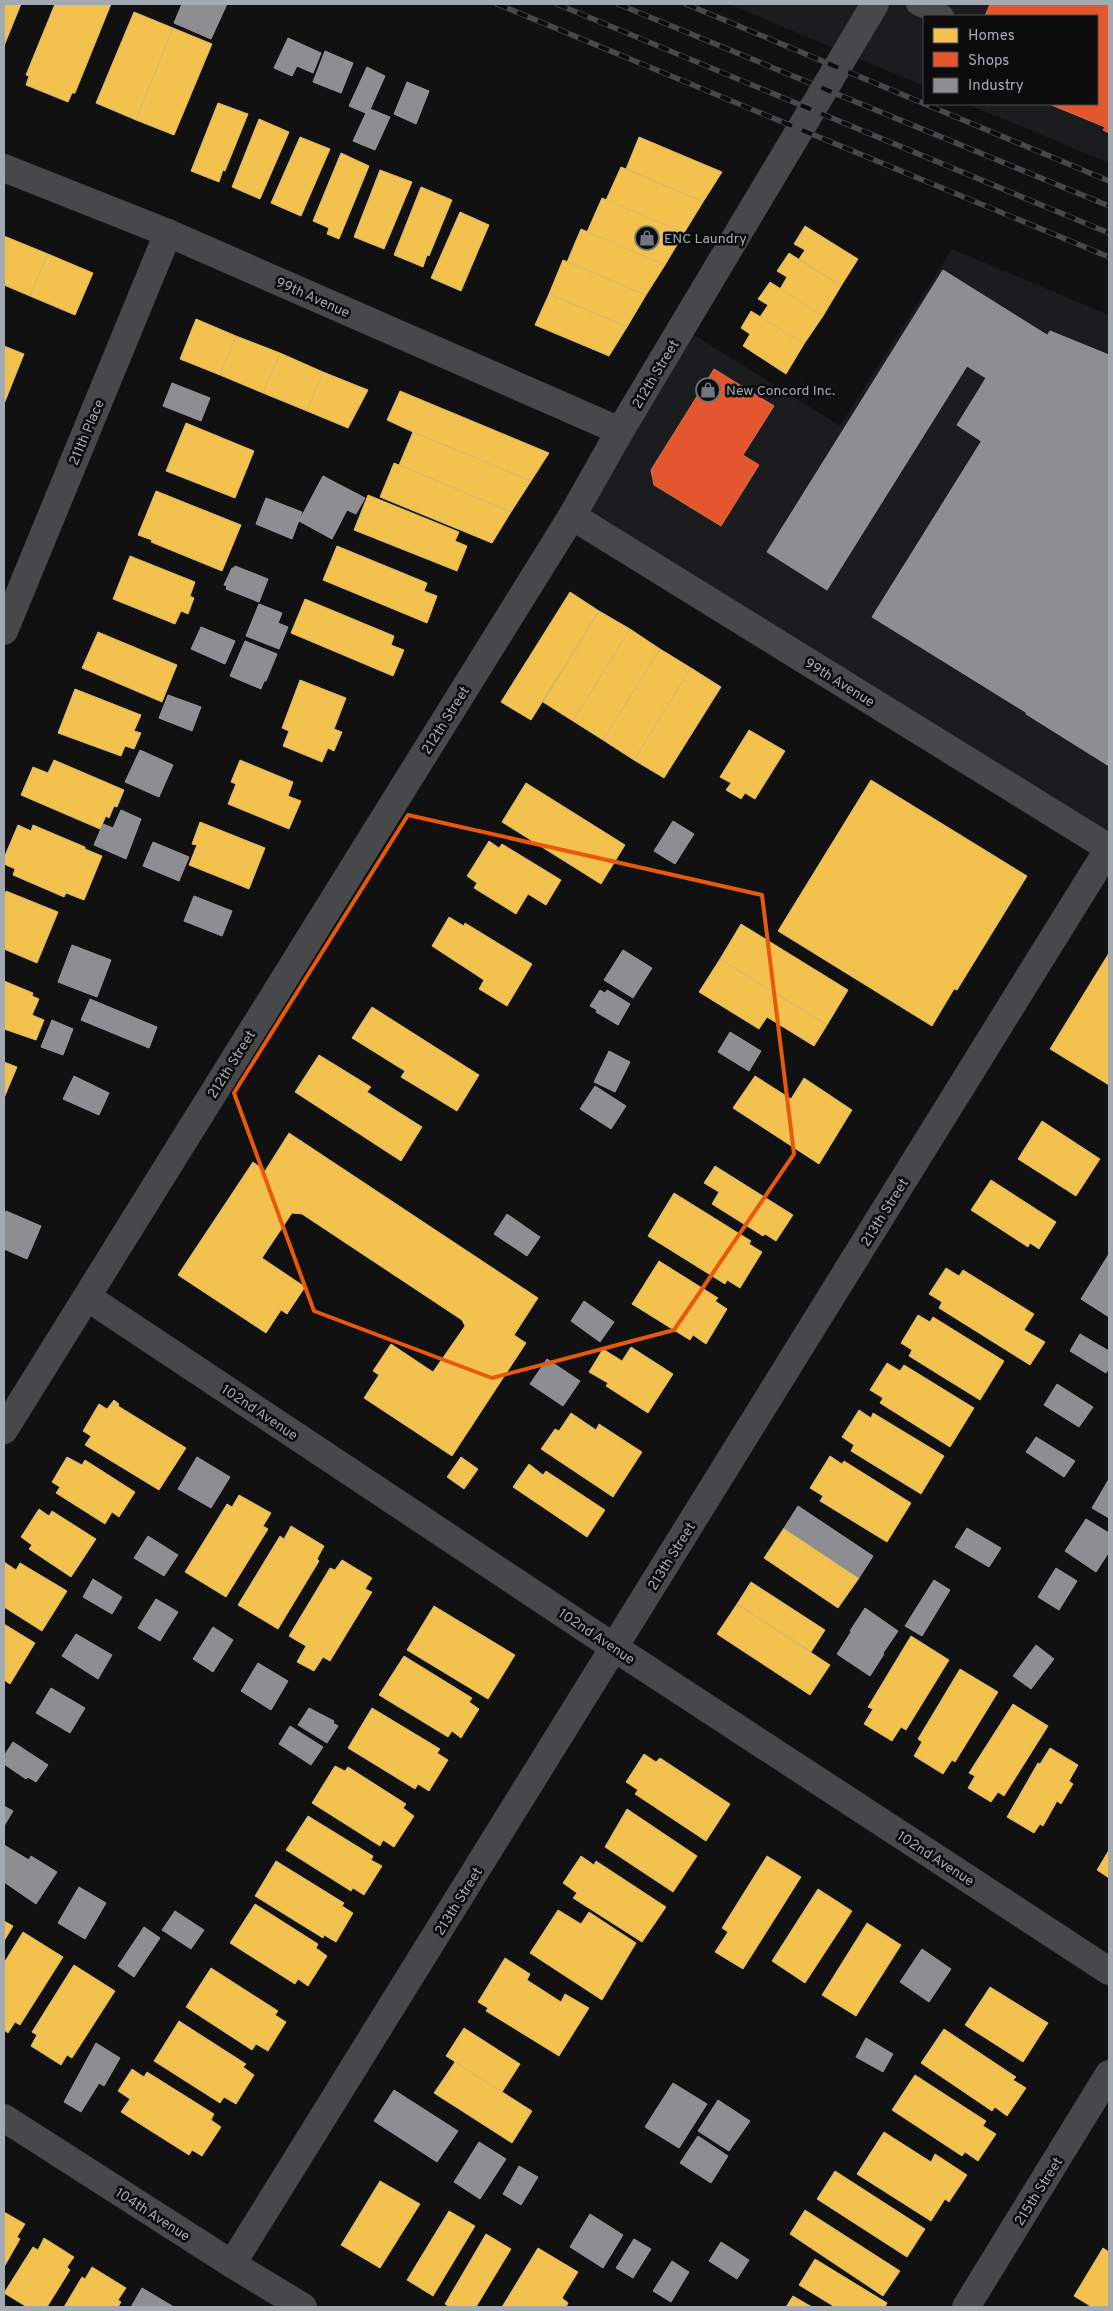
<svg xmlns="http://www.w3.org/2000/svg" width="1113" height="2311" font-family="Overpass,sans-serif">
<rect width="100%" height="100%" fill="#111112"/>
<g fill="#1b1c1d">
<polygon points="729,4 1109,4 1109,163 967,104 1097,104 1097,16 924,16 924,86"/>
<polygon points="952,249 1109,315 1109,865 574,529 691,333 840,426"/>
</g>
<g fill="#f2c14e" stroke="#dbba6c">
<polygon points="4,4 21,4 4,46"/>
<polygon points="55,4 111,4 75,93 72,93 68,102 26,85 29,76 26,75"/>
<polygon points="134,12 173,28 136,120 96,103"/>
<polygon points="173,28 212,44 174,135 136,120"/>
<polygon points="218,103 248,114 225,171 223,170 219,182 191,171"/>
<polygon points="259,119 289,132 260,199 232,187"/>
<polygon points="300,137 330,149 301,216 271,203"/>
<polygon points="639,137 722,172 703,202 626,169"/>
<polygon points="341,153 369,166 339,239 327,234 329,228 313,221"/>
<polygon points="621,167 703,202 684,233 606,200"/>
<polygon points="380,170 412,182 384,249 354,237"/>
<polygon points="421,187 452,200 429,256 427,255 423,267 394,255"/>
<polygon points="602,198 684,233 665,265 587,232"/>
<polygon points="460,212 489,225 461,291 431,278"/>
<polygon points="805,226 858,259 841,286 799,259 805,250 794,244"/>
<polygon points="581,229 665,265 646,295 567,262"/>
<polygon points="4,236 48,254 30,296 4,285"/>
<polygon points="789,253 841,286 823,316 780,289 787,277 777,271"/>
<polygon points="48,254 93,273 75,315 30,296"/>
<polygon points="563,260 646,295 627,327 549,294"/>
<polygon points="770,282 823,316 804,344 760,317 768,305 758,299"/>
<polygon points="549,294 627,327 609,356 535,325"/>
<polygon points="751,311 804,344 786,374 743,346 750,334 741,328"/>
<polygon points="196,319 236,336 220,375 180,359"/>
<polygon points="236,336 280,353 263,393 220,375"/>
<polygon points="4,346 24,354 4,404"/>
<polygon points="280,353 323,372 307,411 263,393"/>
<polygon points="323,372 368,390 348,428 307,411"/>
<polygon points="400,391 549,453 531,481 413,432 387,420"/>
<polygon points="186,423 254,451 235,498 166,471"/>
<polygon points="413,432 531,481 511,512 399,465"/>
<polygon points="394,463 399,465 511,512 492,543 380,497"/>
<polygon points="156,491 241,525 222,571 151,542 152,540 138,535"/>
<polygon points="368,495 459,532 455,541 467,546 457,571 354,530"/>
<polygon points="337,546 427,583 424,591 437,596 427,623 323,580"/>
<polygon points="130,556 195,582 190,596 194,598 188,614 181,611 175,624 113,599"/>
<polygon points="570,592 599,611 531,720 501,702"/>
<polygon points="305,599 394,636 391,645 404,650 393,676 291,633"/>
<polygon points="599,611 630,629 573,721 543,702"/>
<polygon points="630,629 660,649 603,740 573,721"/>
<polygon points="98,632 177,665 162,702 82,668"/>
<polygon points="660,649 691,668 634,760 603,740"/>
<polygon points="691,668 721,687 664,778 634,760"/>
<polygon points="300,680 346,698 334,729 342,732 334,751 328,748 322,762 283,746 289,731 282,728"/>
<polygon points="75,689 141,715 134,731 141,733 134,749 125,746 121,756 58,733"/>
<polygon points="749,730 785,751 755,799 745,793 741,799 726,790 731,783 720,777"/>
<polygon points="54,760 124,790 117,807 114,806 109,818 106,816 100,829 21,795 33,767 48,773"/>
<polygon points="240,760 293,782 288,796 301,801 289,829 228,804 236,784 231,782"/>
<polygon points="871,780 1027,876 957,990 954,989 932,1026 778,931"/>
<polygon points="526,783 625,845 601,884 502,822"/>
<polygon points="200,822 265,848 249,889 189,865 197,845 192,844"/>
<polygon points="18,825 31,831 33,825 85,847 85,849 102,856 84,900 66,893 64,897 13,875 15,869 4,864 4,858"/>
<polygon points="489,841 499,848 502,844 561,880 546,905 528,894 516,914 474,888 477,883 467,876"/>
<polygon points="6,891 58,912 37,963 4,949 4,896"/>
<polygon points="449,917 464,926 465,923 532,964 507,1006 479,989 484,980 432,946"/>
<polygon points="741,924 848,990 827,1025 720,959"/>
<polygon points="1109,953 1109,1085 1050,1049"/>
<polygon points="720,959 827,1025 814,1046 767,1017 759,1029 699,992"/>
<polygon points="4,981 33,993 32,996 39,999 32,1015 44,1020 36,1040 4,1029"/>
<polygon points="372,1007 479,1075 457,1111 401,1077 405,1071 352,1038"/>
<polygon points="319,1055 371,1087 367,1092 422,1127 401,1161 295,1092"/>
<polygon points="4,1062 17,1067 4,1098"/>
<polygon points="755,1076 791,1099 804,1078 852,1110 819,1164 733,1108"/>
<polygon points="1042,1121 1100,1159 1076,1196 1018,1159"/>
<polygon points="289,1133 538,1298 514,1335 526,1343 452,1456 364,1398 379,1375 373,1371 391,1344 433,1372 465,1326 462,1320 302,1214 292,1213 262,1258 305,1287 287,1314 281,1310 266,1333 178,1275 253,1162 265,1171"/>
<polygon points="715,1166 793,1215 776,1241 765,1234 763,1236 712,1204 719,1192 704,1183"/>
<polygon points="991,1180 1056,1222 1039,1249 1030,1243 1028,1247 971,1210"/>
<polygon points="674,1193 751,1241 749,1244 762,1252 740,1288 727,1280 725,1284 648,1236"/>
<polygon points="659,1261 718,1298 715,1301 727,1309 706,1344 693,1335 690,1340 632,1304"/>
<polygon points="946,1268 959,1276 963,1270 1034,1314 1024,1330 1045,1342 1030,1365 939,1308 942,1302 929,1294"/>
<polygon points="918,1315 930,1322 933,1317 1004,1361 980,1400 909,1356 912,1350 901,1343"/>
<polygon points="631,1347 673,1374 648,1413 606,1386 608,1383 589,1372 603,1349 622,1361"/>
<polygon points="887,1363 900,1371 904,1365 974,1408 950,1447 880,1403 883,1398 870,1390"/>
<polygon points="114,1400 119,1404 118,1406 186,1448 159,1490 85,1445 91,1436 83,1431 99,1404 107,1409"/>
<polygon points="859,1410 871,1418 873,1413 944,1456 921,1494 851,1451 854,1445 842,1437"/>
<polygon points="571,1413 596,1430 599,1424 642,1452 613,1497 541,1449 555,1429 559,1431"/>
<polygon points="830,1456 842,1464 844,1461 911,1503 887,1542 820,1501 823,1496 810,1488"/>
<polygon points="67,1457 82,1465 85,1460 135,1492 119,1517 112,1512 105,1524 56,1493 60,1487 52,1482"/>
<polygon points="461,1457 478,1469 464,1489 447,1477"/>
<polygon points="529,1464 543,1475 546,1471 605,1510 587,1537 513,1487"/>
<polygon points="239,1495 271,1513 263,1526 268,1529 226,1597 185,1572 227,1504 232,1507"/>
<polygon points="39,1509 49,1516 52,1511 96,1539 71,1577 29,1549 32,1545 21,1537"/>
<polygon points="291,1526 324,1546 317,1559 319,1561 278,1629 238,1605 280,1536 284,1539"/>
<polygon points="784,1528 859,1578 838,1608 764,1558"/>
<polygon points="342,1560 372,1578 365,1589 372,1592 330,1661 323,1657 314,1671 297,1662 306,1646 289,1636 330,1568 335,1570"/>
<polygon points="4,1562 16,1570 20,1563 67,1591 42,1631 4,1607"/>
<polygon points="751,1582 825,1630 811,1652 737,1604"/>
<polygon points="737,1604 830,1665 810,1695 717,1634"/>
<polygon points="434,1606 515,1655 488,1699 407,1650"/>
<polygon points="4,1624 35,1643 10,1684 4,1680"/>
<polygon points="911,1636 949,1660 906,1730 901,1727 892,1741 864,1724 873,1709 868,1707"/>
<polygon points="404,1656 472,1698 469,1702 479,1709 461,1738 452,1731 448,1737 379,1695"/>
<polygon points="960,1669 998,1692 955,1762 952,1760 943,1774 914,1756 922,1742 918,1739"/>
<polygon points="1013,1704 1048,1726 1004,1796 998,1792 991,1802 968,1788 975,1776 969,1773"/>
<polygon points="372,1708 440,1749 437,1753 448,1760 429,1791 418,1784 415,1789 348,1748"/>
<polygon points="1050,1748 1078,1765 1069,1781 1073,1784 1061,1804 1057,1801 1043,1826 1040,1824 1034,1833 1007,1817 1038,1763 1040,1764"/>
<polygon points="644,1754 656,1762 660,1758 730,1804 706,1841 635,1794 638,1790 626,1782"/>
<polygon points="335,1766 345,1771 348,1767 406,1804 403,1808 414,1816 394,1847 383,1840 380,1846 312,1803"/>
<polygon points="627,1809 697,1856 673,1892 605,1847"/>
<polygon points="308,1816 373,1856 371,1860 382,1866 364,1895 353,1888 351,1891 286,1850"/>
<polygon points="1109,1850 1109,1878 1097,1870"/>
<polygon points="581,1856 594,1865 596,1861 666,1907 642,1942 573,1898 577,1893 563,1883"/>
<polygon points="767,1856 801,1877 743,1969 715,1952 728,1932 722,1928"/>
<polygon points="276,1861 344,1903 342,1906 353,1913 336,1942 324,1935 323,1938 255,1896"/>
<polygon points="818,1889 852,1911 805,1983 772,1961"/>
<polygon points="255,1904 318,1944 316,1948 327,1956 308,1986 298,1979 295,1984 230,1943"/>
<polygon points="558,1910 581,1924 589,1912 636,1943 602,2000 530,1953"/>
<polygon points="4,1921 13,1926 4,1941"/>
<polygon points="867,1923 901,1945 856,2016 822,1995"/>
<polygon points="23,1932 63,1957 20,2025 15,2022 8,2033 4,2030 4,1963"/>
<polygon points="505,1958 530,1974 527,1980 561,2002 565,1994 589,2008 559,2056 486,2011 488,2008 478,2002"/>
<polygon points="74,1965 115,1991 72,2058 67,2055 61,2065 31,2046 37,2035 32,2032"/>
<polygon points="211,1968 278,2011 275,2015 286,2022 268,2051 256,2044 252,2050 186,2007"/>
<polygon points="990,1987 1048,2023 1023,2062 965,2025"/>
<polygon points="179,2021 246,2064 243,2067 254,2075 236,2104 224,2097 220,2103 154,2061"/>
<polygon points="464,2028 520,2064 502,2092 446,2056"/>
<polygon points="944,2029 1016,2077 1013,2080 1026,2088 1007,2116 995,2107 992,2111 921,2063"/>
<polygon points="455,2062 532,2111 512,2143 434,2093"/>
<polygon points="132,2069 144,2077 147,2072 214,2114 211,2120 221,2127 202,2156 192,2150 189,2155 121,2112 130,2099 118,2091"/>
<polygon points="915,2075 986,2121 983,2126 996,2134 978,2161 965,2152 962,2156 892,2110"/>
<polygon points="884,2132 931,2162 935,2154 967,2175 949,2202 945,2199 931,2221 857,2174"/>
<polygon points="835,2171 925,2229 907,2257 817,2199"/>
<polygon points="380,2181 420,2204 380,2268 341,2245"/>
<polygon points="805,2210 900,2271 883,2296 790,2234"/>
<polygon points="449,2211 475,2226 433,2296 407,2280"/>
<polygon points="4,2212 25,2224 17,2237 20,2239 4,2267"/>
<polygon points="486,2234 511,2249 476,2307 450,2307 445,2304"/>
<polygon points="44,2238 74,2257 67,2267 70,2270 47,2307 27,2307 4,2293 33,2247 38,2250"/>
<polygon points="538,2248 578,2272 562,2298 568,2303 566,2307 502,2307"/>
<polygon points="1103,2248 1109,2252 1109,2307 1092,2307 1074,2296"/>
<polygon points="815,2259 887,2303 885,2307 835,2307 799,2285"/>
<polygon points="92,2267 126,2288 118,2300 121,2302 118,2307 64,2307 82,2277 85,2279"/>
<polygon points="793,2296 812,2307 786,2307"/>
</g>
<g fill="#e4572e" stroke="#d17056">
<polygon points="990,4 1109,4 1109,133 1103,130 1105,127 1049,104 1097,104 1097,16 985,16"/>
<polygon points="714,369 774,406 743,455 759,465 721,526 654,485 651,470"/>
</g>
<g fill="#8d8d92" stroke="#94969c">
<polygon points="182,4 227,4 211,39 174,23"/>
<polygon points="288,38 321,53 313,73 297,66 292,76 274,68"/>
<polygon points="325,51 353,63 341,93 313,82"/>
<polygon points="367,67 385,76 368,114 349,106"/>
<polygon points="407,82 429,91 416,124 394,114"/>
<polygon points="370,109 390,117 375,150 353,141 366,113 368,114"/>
<polygon points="943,270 1047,335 981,441 957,425 986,378 967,366 827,590 767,552"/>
<polygon points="1050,331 1109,355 1109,580 1027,713 872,617"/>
<polygon points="172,383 210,398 201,421 163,406"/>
<polygon points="323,476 365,498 356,514 347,510 332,539 299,521"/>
<polygon points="266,498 302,512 292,539 256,524"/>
<polygon points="235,566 268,579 259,602 226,589 227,586 224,585 232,568 234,568"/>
<polygon points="1109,580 1109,766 1026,714"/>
<polygon points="259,604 282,613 278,623 288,627 279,649 246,636"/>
<polygon points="201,627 235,641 225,664 191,649"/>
<polygon points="245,641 277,654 266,681 264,681 261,689 230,676"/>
<polygon points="168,695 201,707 192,731 159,718"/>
<polygon points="140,750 173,765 159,797 125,782"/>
<polygon points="121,810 141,819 126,859 94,845 103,824 113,828"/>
<polygon points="673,821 694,834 675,864 654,851"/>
<polygon points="153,842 189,857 179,881 143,866"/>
<polygon points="194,896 232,911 222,936 184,921"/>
<polygon points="72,945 111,960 97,997 58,982"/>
<polygon points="623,950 652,968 633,998 604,980"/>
<polygon points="600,990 605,993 607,990 630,1004 618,1025 596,1012 597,1010 590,1006"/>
<polygon points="90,999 157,1027 149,1048 81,1020"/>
<polygon points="52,1020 73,1029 63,1055 41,1047"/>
<polygon points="730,1032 761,1051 749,1071 718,1052"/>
<polygon points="609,1051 630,1062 615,1092 594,1082"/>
<polygon points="74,1076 109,1093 99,1115 63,1099"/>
<polygon points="595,1086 626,1106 611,1129 580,1109"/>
<polygon points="6,1211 41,1226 27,1259 4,1249 4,1216"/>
<polygon points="507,1214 540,1237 527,1256 494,1234"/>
<polygon points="1109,1254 1109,1317 1081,1299"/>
<polygon points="584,1301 614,1322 600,1342 571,1321"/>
<polygon points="1080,1334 1109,1351 1109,1367 1106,1373 1070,1351"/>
<polygon points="547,1359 580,1381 563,1406 530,1384"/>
<polygon points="1057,1384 1093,1407 1079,1427 1044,1405"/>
<polygon points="1036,1437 1075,1461 1064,1477 1026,1452"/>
<polygon points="197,1457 230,1477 211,1508 178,1489"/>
<polygon points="1109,1479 1109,1518 1092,1508"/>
<polygon points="798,1506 873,1556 859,1578 784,1528"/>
<polygon points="1086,1519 1109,1533 1109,1552 1096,1572 1065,1551"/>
<polygon points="967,1528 1001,1548 989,1567 955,1547"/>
<polygon points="148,1536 178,1555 164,1576 134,1558"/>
<polygon points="1056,1568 1077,1581 1059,1610 1038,1597"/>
<polygon points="93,1579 122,1597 112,1614 83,1597"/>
<polygon points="934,1580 950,1590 922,1636 905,1626"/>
<polygon points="156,1599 178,1612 160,1641 138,1628"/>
<polygon points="865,1608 898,1631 883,1653 850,1631"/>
<polygon points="213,1627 233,1640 213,1672 193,1659"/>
<polygon points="851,1632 884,1654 870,1676 837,1654"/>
<polygon points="76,1634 112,1655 98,1679 62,1656"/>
<polygon points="1036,1645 1054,1659 1031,1689 1013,1676"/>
<polygon points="258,1663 288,1681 271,1710 241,1691"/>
<polygon points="51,1688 85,1708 70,1733 36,1713"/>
<polygon points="309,1708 334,1721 333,1723 338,1726 327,1743 298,1725"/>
<polygon points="290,1726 323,1747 311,1765 279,1744"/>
<polygon points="13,1742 48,1765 36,1782 28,1777 26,1779 4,1764 4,1756"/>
<polygon points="4,1806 13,1811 4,1826"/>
<polygon points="4,1845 29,1860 31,1856 57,1872 36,1904 4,1882"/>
<polygon points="79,1887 106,1903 85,1939 58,1923"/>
<polygon points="175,1911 204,1930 191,1949 162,1930"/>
<polygon points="144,1927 160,1938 134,1977 118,1966"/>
<polygon points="922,1949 951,1969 929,2002 900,1982"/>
<polygon points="866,2038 893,2054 883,2072 856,2057"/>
<polygon points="96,2043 120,2058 104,2086 99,2083 81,2112 64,2102"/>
<polygon points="673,2083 707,2104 679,2148 645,2127"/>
<polygon points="394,2090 458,2131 437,2162 374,2121"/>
<polygon points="718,2100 750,2121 729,2151 698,2131"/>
<polygon points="698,2136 728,2156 711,2183 680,2163"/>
<polygon points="479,2142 506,2159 480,2199 454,2182"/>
<polygon points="519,2166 538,2177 521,2205 503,2194"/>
<polygon points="590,2214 623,2235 603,2268 570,2247"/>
<polygon points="634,2239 651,2249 633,2278 616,2268"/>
<polygon points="721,2242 749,2260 737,2279 709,2261"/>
<polygon points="672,2261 689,2272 671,2302 653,2291"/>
<polygon points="142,2288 174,2307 131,2307"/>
</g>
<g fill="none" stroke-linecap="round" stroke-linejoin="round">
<polyline stroke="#46484a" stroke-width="22" points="917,4 943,16"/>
<g stroke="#46484a" stroke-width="28">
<polyline points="4,168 168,233 620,431"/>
<polyline points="572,516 1109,848"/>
<polyline points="4,631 168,233"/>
<polyline points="87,1297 615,1648 1109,1971"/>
<polyline points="4,1430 572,516 620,431 875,4"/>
<polyline points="4,2118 232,2264 303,2307"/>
<polyline points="232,2264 1109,848"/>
<polyline points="966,2307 1109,2074"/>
</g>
<g stroke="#47484a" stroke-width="5.5">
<g id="rail">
<polyline points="497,4 1109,257"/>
<polyline points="557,4 1109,233"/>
<polyline points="618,4 1109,206"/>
<polyline points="686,4 1109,181"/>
</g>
</g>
<use href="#rail" stroke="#0c0c0d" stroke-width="4" stroke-dasharray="11" stroke-linecap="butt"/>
</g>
<path fill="none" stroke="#e8590c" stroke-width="4" stroke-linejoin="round" d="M408,815L762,895L794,1154L674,1330L492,1378L314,1311L234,1093Z"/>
<defs>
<g id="shop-ring" transform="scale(1.25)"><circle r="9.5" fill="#0c0c0d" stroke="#71747a" stroke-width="1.5"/><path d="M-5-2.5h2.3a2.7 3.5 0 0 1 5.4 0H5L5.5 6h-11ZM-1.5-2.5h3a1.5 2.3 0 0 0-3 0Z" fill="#71747a"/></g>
</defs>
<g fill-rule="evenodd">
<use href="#shop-ring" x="647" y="238"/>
<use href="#shop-ring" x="708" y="390"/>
</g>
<g text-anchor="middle" stroke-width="5" stroke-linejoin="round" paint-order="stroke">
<g font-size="14" fill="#a4aab2" stroke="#0c0c0d" text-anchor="start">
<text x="664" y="243">ENC Laundry</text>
<text x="726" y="395">New Concord Inc.</text>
</g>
<g font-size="14" fill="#a4aab2" stroke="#0c0c0d">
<text transform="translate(313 297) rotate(24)" y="5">99th Avenue</text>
<text transform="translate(655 374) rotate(-59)" y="5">212th Street</text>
<text transform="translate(86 432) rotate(-67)" y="5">211th Place</text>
<text transform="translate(840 682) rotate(32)" y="5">99th Avenue</text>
<text transform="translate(445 720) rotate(-58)" y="5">212th Street</text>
<text transform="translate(231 1064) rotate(-58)" y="5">212th Street</text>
<text transform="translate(884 1212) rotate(-58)" y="5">213th Street</text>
<text transform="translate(260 1412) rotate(34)" y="5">102nd Avenue</text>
<text transform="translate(671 1556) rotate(-58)" y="5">213th Street</text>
<text transform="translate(597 1636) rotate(34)" y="5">102nd Avenue</text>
<text transform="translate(936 1858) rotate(33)" y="5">102nd Avenue</text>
<text transform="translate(458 1901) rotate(-58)" y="5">213th Street</text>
<text transform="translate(1038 2191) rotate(-58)" y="5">215th Street</text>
<text transform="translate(153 2214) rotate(33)" y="5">104th Avenue</text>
</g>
</g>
<rect width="1113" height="2311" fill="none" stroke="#a4aab2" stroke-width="10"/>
<rect x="923" y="15" width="175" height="90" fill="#0c0c0d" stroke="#494b4f"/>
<rect x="933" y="28" width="25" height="15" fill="#f2c14e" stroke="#494b4f"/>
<text x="968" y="40" font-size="15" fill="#a4aab2">Homes</text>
<rect x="933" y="52" width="25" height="15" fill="#e4572e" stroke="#494b4f"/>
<text x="968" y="65" font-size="15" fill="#a4aab2">Shops</text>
<rect x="933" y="78" width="25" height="15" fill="#8d8d92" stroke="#494b4f"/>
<text x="968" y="90" font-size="15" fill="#a4aab2">Industry</text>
</svg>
